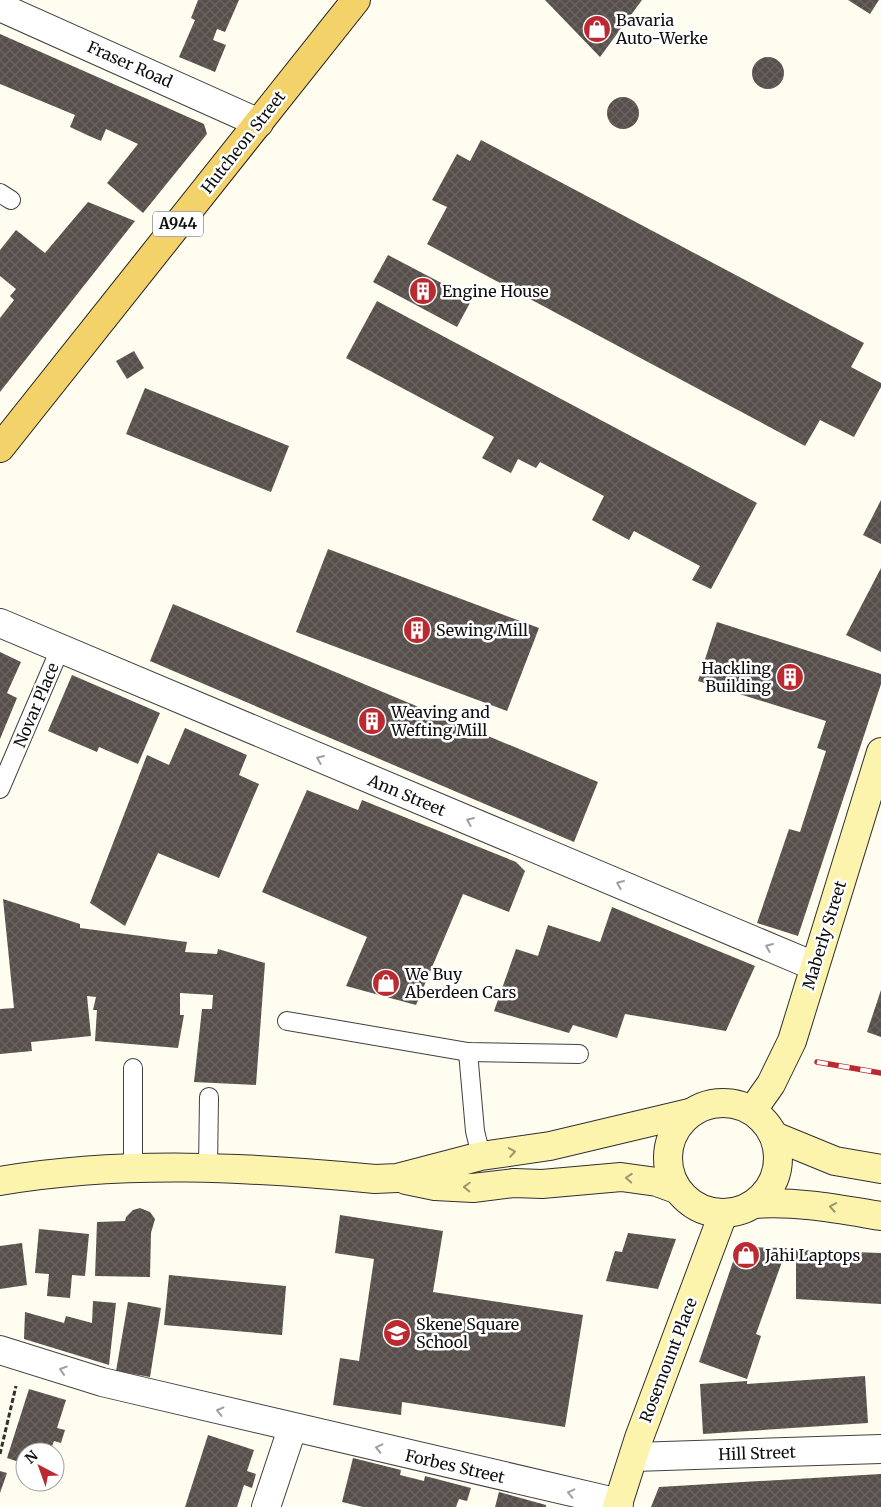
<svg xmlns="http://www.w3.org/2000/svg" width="881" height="1507" font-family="Merriweather,serif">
<defs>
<pattern id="building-cross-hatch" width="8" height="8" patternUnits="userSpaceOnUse" patternTransform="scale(1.25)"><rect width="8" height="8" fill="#574f4b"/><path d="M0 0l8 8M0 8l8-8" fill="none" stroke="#6a6461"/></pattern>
</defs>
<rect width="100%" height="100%" fill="#fffcf0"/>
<g fill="url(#building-cross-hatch)">
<polygon points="198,0 239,0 225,32 217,29 213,40 226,45 215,72 179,57 195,20 191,18"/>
<polygon points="545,0 642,0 600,57"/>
<polygon points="848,0 879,0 870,14"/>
<polygon points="0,34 204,124 207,134 143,213 107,183 138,144 106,129 101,141 87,135 70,127 75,115 0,84"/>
<circle cx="768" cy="73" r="16"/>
<circle cx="623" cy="113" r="16"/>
<polygon points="481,140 864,343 851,367 881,383 881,387 854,437 820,420 805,446 427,244 447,207 432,200 457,154 470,161"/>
<polygon points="88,202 135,221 0,392 0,318 14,300 10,296 16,289 0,276 0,250 16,230 45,253"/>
<polygon points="388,255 472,299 457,327 373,282"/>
<polygon points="377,301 757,503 711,589 692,580 700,566 634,531 629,540 592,520 604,496 540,462 536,468 518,459 511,473 482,458 494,437 346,358"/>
<polygon points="134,351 144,368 127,379 116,361"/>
<polygon points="145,388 289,446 271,492 126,434"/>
<polygon points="881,500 881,544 863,535"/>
<polygon points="328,549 539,628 507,711 296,632"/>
<polygon points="881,568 881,652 846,635"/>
<polygon points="173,604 598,782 574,842 150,661"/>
<polygon points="717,622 881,674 881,684 798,936 757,923 789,829 800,832 826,751 817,748 826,721 698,681"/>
<polygon points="0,652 21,662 7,693 17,698 0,739"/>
<polygon points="72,675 160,713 138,764 99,747 97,752 48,731"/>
<polygon points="185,728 247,755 239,775 259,784 219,878 158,853 125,926 90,903 147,755 169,765"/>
<polygon points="307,790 358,810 362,800 516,862 525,871 509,912 463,894 416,1005 346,986 367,937 262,892"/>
<polygon points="3,899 80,924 80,928 187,942 185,952 217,954 218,949 265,963 256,1085 194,1082 202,1009 212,1009 213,995 180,993 180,1015 184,1015 178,1048 95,1041 97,1010 93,1010 96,997 87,996 91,1036 31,1042 32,1051 0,1054 0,1009 14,1008"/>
<polygon points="612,907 755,966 726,1031 625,1014 617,1038 573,1025 569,1033 494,1011 516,949 538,956 548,925 600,942"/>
<polygon points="881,990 881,1037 867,1032"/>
<polygon points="140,1208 150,1212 155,1219 151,1233 150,1277 95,1276 97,1222 125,1221 126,1217 133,1210"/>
<polygon points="340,1215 443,1231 433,1292 583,1315 565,1427 402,1402 401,1415 333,1405 340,1358 359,1361 374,1259 335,1253"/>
<polygon points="39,1229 89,1234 85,1276 72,1275 70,1298 47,1296 49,1274 35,1273"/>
<polygon points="628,1233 676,1239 658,1289 606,1281 615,1251 622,1252"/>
<polygon points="22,1243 27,1285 0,1289 0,1246"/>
<polygon points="738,1247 787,1248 756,1334 761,1336 747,1379 699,1362"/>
<polygon points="796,1250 881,1253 881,1304 796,1299"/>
<polygon points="169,1275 286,1286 282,1335 164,1325"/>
<polygon points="93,1301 116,1303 109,1365 24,1339 25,1312 64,1323 66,1316 92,1323"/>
<polygon points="128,1302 161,1308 150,1377 116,1371"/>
<polygon points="865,1376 868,1423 703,1434 700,1384 747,1381 747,1384"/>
<polygon points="29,1389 66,1400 57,1428 65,1430 61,1443 54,1441 50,1452 25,1452 25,1464 7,1458"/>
<polygon points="208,1435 254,1450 247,1471 256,1474 252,1488 244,1485 237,1507 185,1507"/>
<polygon points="353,1458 401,1470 400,1475 424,1481 425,1476 471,1488 467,1501 459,1499 456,1507 363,1507 342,1502"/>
<polygon points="0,1471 7,1473 0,1493"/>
<polygon points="881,1474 881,1507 651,1507 659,1487"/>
<polygon points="499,1492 546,1505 546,1507 495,1507"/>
</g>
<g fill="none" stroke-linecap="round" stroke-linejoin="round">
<g stroke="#414141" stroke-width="20">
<g id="lane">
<polyline points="0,193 11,200"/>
<polyline points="0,789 60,649"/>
<polyline points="287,1021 468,1052 579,1054"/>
<polyline points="468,1052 475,1131 481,1156"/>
<polyline points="133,1168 133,1068"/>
<polyline points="208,1168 209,1097"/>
</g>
</g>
<g stroke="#414141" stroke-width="30">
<g id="street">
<polyline points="0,7 259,123"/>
<polyline points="0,623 814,966"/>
<polyline points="0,1350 102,1382 619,1503"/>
<polyline points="634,1457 881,1449"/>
<polyline points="266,1507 292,1429"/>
</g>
</g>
<g stroke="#303030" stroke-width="30">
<g id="secondary">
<circle cx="723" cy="1158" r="55"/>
<polyline points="752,1111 771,1084 792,1041 881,752"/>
<polyline points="774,1136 835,1161 881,1169"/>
<polyline points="406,1180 435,1186 473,1188 514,1183 542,1184 621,1177 657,1182 676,1189"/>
<path d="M0,1181C124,1160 251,1167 375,1179L397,1178L481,1156L550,1146L693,1112"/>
<path d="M754,1204C798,1201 838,1209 881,1216"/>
<polyline points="617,1507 639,1438 723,1214"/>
</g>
</g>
<g stroke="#1f1f1f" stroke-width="30">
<polyline id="primary" points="0,448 356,0"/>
</g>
<polyline stroke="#303030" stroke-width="3" stroke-dasharray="5 2.5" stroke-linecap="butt" points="0,1454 16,1386"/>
<use href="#lane" stroke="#fff" stroke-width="18"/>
<use href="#street" stroke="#fff" stroke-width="28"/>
<use href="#secondary" stroke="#fcf3ad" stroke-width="28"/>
<use href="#primary" stroke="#f4d26a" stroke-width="28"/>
<g stroke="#bb2a31" stroke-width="5.5">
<polyline id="rail" points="817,1062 881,1073"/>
</g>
<use href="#rail" stroke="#fff" stroke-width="4" stroke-dasharray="11" stroke-linecap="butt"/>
</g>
<defs><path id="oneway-chevron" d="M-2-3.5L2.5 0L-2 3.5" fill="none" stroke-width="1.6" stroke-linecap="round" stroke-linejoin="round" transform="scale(1.25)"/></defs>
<g stroke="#9f9f9f">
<use href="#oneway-chevron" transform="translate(320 759) rotate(-157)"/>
<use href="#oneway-chevron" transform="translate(470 821) rotate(-157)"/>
<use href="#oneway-chevron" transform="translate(620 884) rotate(-157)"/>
<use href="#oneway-chevron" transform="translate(769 947) rotate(-157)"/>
<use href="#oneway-chevron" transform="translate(63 1370) rotate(-162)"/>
<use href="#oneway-chevron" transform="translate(220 1411) rotate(-166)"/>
<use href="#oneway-chevron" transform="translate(379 1448) rotate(-167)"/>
<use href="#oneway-chevron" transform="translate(571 1493) rotate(-167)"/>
</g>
<g stroke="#9d976d">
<use href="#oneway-chevron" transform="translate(512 1152) rotate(-9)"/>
<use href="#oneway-chevron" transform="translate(629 1178) rotate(-176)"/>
<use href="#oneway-chevron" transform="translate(467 1187) rotate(-178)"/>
<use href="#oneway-chevron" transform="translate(833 1207) rotate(-170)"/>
</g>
<defs>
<g id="shop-disc" transform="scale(1.4375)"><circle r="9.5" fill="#bb2a31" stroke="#fff"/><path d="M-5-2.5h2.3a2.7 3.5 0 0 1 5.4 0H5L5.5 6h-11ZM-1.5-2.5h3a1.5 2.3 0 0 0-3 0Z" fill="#fff"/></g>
<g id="building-disc" transform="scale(1.4375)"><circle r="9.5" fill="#bb2a31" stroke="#fff"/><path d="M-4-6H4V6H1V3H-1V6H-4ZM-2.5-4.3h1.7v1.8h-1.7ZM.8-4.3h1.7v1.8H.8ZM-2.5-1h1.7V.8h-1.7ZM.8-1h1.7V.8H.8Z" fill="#fff"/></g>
<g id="school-disc" transform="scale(1.4375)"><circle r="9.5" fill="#bb2a31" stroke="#fff"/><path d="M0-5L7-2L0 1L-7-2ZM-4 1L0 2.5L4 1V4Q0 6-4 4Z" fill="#fff"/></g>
</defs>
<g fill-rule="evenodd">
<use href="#shop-disc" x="597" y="29"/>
<use href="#building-disc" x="423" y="291"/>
<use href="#building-disc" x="417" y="630"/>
<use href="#building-disc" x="790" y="677"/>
<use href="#building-disc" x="372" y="721"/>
<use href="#shop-disc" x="386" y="983"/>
<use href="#shop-disc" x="746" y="1255"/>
<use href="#school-disc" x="397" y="1333"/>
</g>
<g text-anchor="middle" stroke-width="5" stroke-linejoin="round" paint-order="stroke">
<rect fill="#fff" stroke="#565656" stroke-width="1" x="153" y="211.5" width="50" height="25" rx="4"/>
<g font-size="15" font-weight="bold" fill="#0e0e0e">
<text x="178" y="229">A944</text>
</g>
<g font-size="16" fill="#0e0e0e" stroke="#fff" text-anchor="start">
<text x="616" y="26">Bavaria<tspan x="616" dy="18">Auto-Werke</tspan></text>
<text x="442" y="297">Engine House</text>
<text x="436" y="636">Sewing Mill</text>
<text x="771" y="674" text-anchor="end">Hackling<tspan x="771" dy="18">Building</tspan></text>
<text x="391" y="718">Weaving and<tspan x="391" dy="18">Wefting Mill</tspan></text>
<text x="405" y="980">We Buy<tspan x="405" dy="18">Aberdeen Cars</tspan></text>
<text x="765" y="1261">Jahi Laptops</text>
<text x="416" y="1330">Skene Square<tspan x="416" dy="18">School</tspan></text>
</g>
<g font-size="16" fill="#0e0e0e" stroke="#fff">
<text transform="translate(130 64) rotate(24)" y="6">Fraser Road</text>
<text transform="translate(243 142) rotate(-52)" y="6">Hutcheon Street</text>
<text transform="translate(36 705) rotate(-67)" y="6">Novar Place</text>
<text transform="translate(407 795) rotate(23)" y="6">Ann Street</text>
<text transform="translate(824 935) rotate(-73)" y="6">Maberly Street</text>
<text transform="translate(668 1360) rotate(-69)" y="6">Rosemount Place</text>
<text transform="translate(757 1453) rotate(-2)" y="6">Hill Street</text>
<text transform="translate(455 1466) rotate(13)" y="6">Forbes Street</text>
</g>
</g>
<g transform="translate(40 1467) rotate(319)"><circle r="24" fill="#ffffff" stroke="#9f9f9f"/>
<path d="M0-4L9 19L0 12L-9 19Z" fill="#bb2a31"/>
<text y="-8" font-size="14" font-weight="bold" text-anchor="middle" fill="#0e0e0e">N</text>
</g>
</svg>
